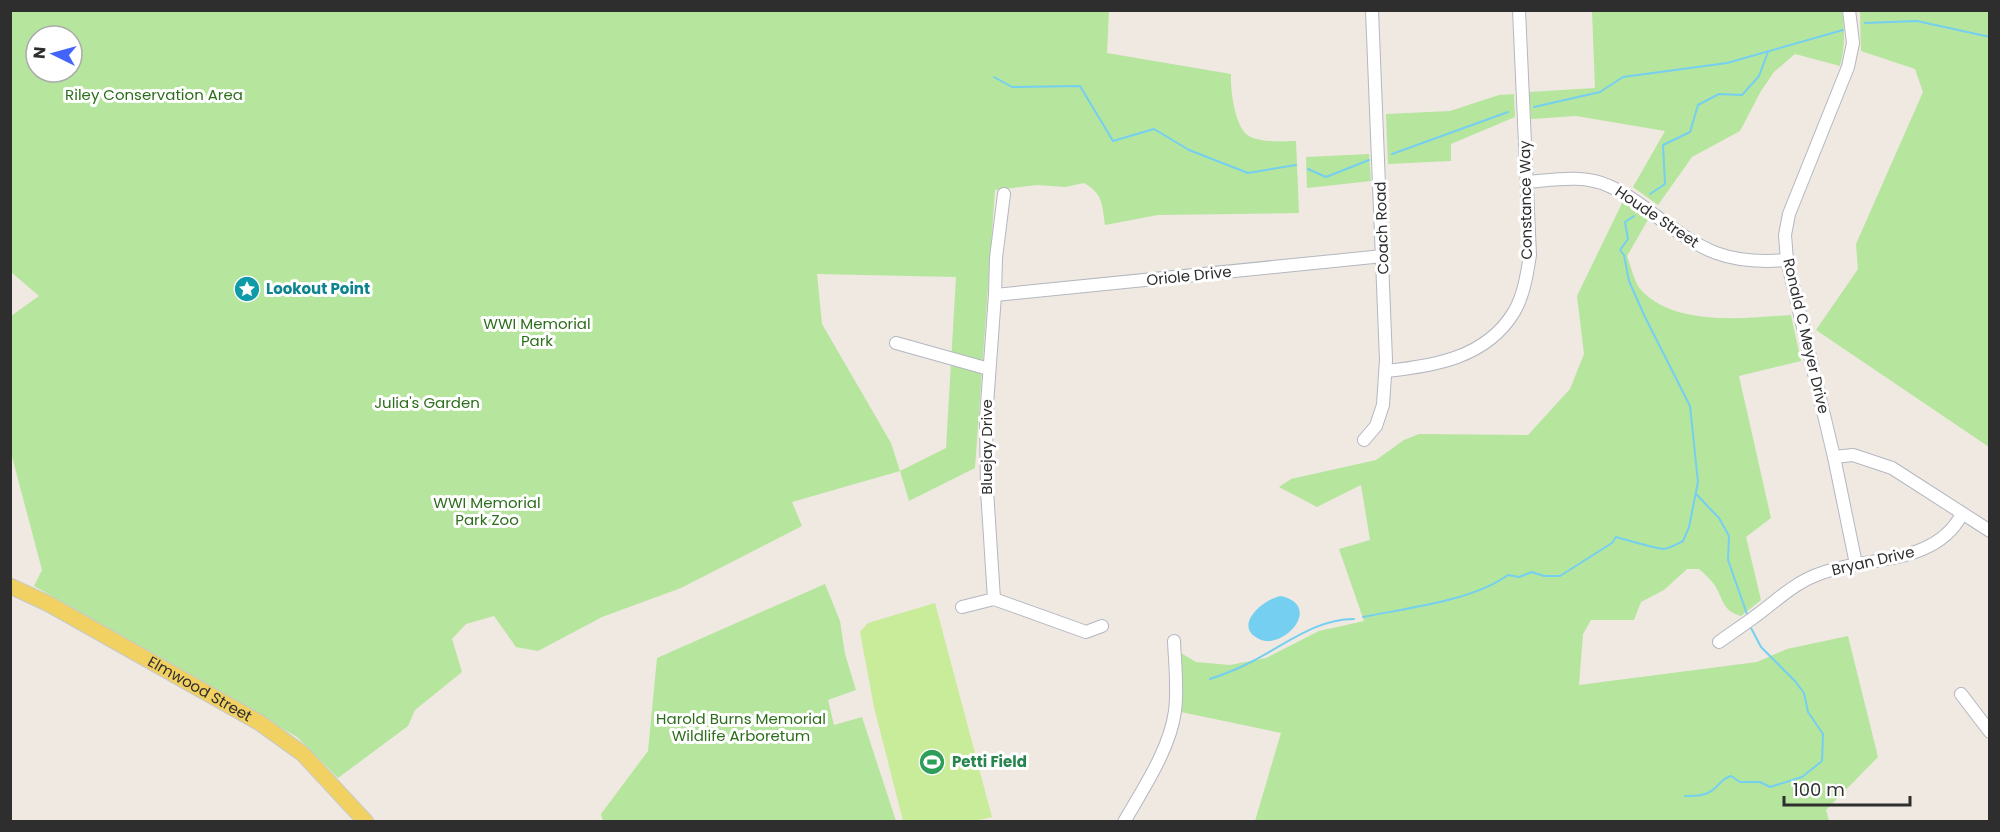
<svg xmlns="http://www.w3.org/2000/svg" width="2000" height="832" font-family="Poppins,sans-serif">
<rect width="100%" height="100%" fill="#efe9e1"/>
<g fill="#b6e59e" fill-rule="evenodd">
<path d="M10,11H1109L1107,53L1231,74C1230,89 1235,128 1249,136C1262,143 1282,141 1296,141L1299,213L1158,215L1105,225C1102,204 1103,194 1084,183L1065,187L1037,185L995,190L975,468L909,501L900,471L792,502L802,526L681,588L602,617L538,651L516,647L494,616L466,624L452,639L462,672L415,710L408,726L338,778L297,737L34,586L42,570L10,449L11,316L39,296L11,272ZM36,36H72V72H36ZM817,274L956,277L946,448L900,471L891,443L822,324Z"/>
<path d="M1592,11H1842C1845,29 1845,48 1840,66L1795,54L1774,72L1761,91L1740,131L1692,157L1658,205L1633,187L1665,131L1576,116L1531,119L1529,92L1595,88Z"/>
<polygon points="1860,11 1989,11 1989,447 1816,330 1858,269 1856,244 1923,92 1915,69 1861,51"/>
<polygon points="1514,94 1515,117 1451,144 1451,161 1388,164 1386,114 1450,111 1499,95"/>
<polygon points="1369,154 1371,181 1307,188 1306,157"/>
<path d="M1623,201L1649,218L1627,256C1631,266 1634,282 1641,290C1675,327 1746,318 1791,315L1801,361L1739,376L1771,518L1746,537L1761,600L1741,616C1720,610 1724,597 1713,583C1709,578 1704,573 1699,569H1687L1664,590L1641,602L1634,620H1591L1583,634L1579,685L1757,662L1787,649L1848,636L1878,757L1826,810L1829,821H1255L1281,733L1181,712V653L1196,662L1230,665L1266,658L1319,631L1364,621L1339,549L1370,540L1361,485L1317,507L1279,487L1291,479L1376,460L1404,440L1419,434L1528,435L1570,389L1584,354L1577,296Z"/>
<polygon points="825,584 840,621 845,654 856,690 828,700 834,725 862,717 896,821 603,821 601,814 648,751 657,658"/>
</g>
<polygon fill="#c9ec9a" points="935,603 992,817 975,821 903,821 874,707 860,632 868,623"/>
<path fill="#75cff0" d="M1281,596C1324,606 1283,651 1259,639C1232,626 1263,599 1281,596Z"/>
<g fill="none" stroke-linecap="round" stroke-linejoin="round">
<g stroke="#75cff0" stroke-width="2">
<polyline points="1865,23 1917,21 1990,37"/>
<polyline points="994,77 1012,87 1080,86 1113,141 1154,129 1189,150 1248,173 1296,165"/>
<polyline points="1534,107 1600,92 1623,77 1727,63 1843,30"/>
<polyline points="1392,154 1508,112"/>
<polyline points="1308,169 1326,177 1369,160"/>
<polyline points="1650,194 1665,184 1663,145 1690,132 1698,105 1719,94 1742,95 1759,76 1768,52"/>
<polyline points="1696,494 1719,518 1729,536 1728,560 1747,614"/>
<path d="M1363,617C1407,608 1472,601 1508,575L1519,577L1532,572L1544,576H1560L1612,543L1616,537C1623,539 1659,549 1664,549C1670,548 1677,544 1683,541L1689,527L1698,482L1690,406L1645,317L1629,281L1624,255L1620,250L1628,239L1625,222L1634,216"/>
<path d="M1210,679C1225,674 1240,668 1253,661C1286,644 1316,619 1354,619"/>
<path d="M1685,796C1696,796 1707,796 1715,788C1721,783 1723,778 1731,776L1740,782H1760L1770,787L1802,777L1822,761L1823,734L1808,712L1804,693L1795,681L1761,647L1751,628"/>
</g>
<g stroke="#b4b7c1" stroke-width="14">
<g id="minor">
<polyline points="1849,10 1853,43 1848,67 1789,214 1785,235 1787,260 1834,457 1856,564"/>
<path d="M1527,182C1553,180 1584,174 1609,186C1626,193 1641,205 1656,216C1703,251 1726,265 1787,260"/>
<polyline points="995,295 1383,256"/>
<polyline points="896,343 989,369"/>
<path d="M1386,371C1434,366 1486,358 1514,312C1524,295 1527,274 1530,255L1519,10"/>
<polyline points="1364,440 1376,426 1383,405 1386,360 1372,10"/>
<polyline points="1834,457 1853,455 1892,468 1990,531"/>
<polyline points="994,599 987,490 986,418 995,295 996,258 1004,194"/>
<polyline points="962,607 994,599 1086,632 1102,626"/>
<path d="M1719,642C1731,633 1744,625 1757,615C1775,602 1792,585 1814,576C1862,555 1934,568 1962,514"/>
<polyline points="1961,694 1990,732"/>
<path d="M1124,822C1143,789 1170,749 1175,711C1178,688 1175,664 1174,641"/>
</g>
</g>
<g stroke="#c9c9c9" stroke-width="17">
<g id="major">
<path id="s1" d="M10,586L49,604L260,723L303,754L366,822"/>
</g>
</g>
<use href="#minor" stroke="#fff" stroke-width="12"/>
<use href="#major" stroke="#f2d163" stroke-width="15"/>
</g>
<defs>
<g id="sight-disc" transform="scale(1.35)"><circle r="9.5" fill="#0f9aa8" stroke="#fff"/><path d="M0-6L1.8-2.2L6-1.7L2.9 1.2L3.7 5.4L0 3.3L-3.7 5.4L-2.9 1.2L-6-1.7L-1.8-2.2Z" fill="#fff"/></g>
<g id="stadium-disc" transform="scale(1.35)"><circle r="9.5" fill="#2e9e5b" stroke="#fff"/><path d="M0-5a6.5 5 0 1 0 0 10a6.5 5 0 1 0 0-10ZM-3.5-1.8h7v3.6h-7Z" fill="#fff"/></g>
</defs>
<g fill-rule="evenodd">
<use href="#sight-disc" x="247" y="289"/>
<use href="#stadium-disc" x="932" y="762"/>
</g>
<g text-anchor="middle" stroke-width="6" stroke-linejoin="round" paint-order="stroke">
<g font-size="15" fill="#2c6e1b" stroke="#fff">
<text x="154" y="100">Riley Conservation Area</text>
<text x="537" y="329">WWI Memorial<tspan x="537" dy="17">Park</tspan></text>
<text x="427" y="408">Julia's Garden</text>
<text x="487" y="508">WWI Memorial<tspan x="487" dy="17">Park Zoo</tspan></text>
<text x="741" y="724">Harold Burns Memorial<tspan x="741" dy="17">Wildlife Arboretum</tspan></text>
</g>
<g font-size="15" fill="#2e2e2e" stroke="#fff">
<text transform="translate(1526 200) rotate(-91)" y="5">Constance Way</text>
<text transform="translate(1657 217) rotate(34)" y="5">Houde Street</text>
<text transform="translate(1382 228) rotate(-92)" y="5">Coach Road</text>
<text transform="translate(1189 276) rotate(-6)" y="5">Oriole Drive</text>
<text transform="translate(1806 336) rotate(77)" y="5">Ronald C Meyer Drive</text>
<text transform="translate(987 447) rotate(-90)" y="5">Bluejay Drive</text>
<text transform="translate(1873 561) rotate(-13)" y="5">Bryan Drive</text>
<text dy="5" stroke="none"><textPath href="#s1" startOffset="216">Elmwood Street</textPath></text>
</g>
<g font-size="15" font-weight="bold" fill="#0d838f" stroke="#fff" text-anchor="start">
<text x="266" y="294">Lookout Point</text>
</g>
<g font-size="15" font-weight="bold" fill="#27864d" stroke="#fff" text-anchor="start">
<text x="952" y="767">Petti Field</text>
</g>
</g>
<rect width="2000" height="832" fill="none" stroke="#2e2e2e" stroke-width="24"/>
<g transform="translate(54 54) rotate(275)"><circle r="28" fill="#ffffff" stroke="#ababab" stroke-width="1.5"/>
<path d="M0-4.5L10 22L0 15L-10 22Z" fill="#4264fb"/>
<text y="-9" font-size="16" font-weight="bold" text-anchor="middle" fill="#2e2e2e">N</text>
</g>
<path d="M1784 796v9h126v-9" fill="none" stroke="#2e2e2e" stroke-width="3"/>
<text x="1793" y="796" font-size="18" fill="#2e2e2e" stroke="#ffffff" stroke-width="4.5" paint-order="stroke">100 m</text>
</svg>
